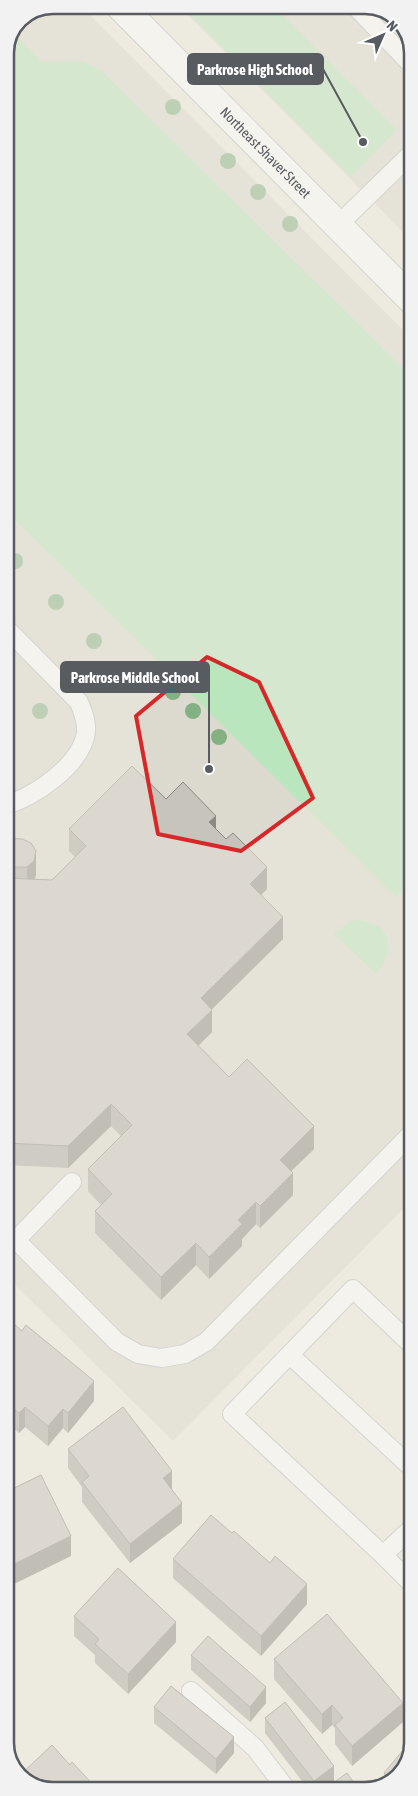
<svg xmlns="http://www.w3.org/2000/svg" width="418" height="1796" font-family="'Asap Condensed',sans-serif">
<rect width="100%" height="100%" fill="#edeadf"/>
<g fill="#dcdace">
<polygon points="53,5 80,5 412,339 413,1199 173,1441 7,1277 6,1278 5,53 19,19"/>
<polygon points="178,5 371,5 397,17 412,44 412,241"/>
</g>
<g fill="#b9e6bc">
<polygon points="186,5 273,5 397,130 351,177 183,8"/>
<polygon points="17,37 42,62 82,61 101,70 412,377 413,880 396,897 5,510 5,53 8,46"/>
<path d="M360,920C393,925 396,951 376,974L334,934L350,921Z"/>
</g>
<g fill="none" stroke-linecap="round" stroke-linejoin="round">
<g stroke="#b7babf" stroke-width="20">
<g id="lane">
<polyline points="354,5 412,65"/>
<polyline points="338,225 412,153"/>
<path d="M5,627L79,702C83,712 87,722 86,732C82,764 34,798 5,805"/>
<polyline points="16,1240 117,1342 138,1354 161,1358 185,1354 206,1342 413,1132"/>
<polyline points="6,1242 16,1240 72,1182"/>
<polyline points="413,1346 353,1289 232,1414 383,1555 413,1527"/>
<polyline points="290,1355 413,1469"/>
<polyline points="383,1555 413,1585"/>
<polyline points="191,1691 255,1748 287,1790"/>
</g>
</g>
<g stroke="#b7babf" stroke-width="30">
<g id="street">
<path id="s1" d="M119,5L412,300"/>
</g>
</g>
<use href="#lane" stroke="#fff" stroke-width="18"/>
<use href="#street" stroke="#fff" stroke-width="28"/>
</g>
<g fill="#84b183">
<circle cx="173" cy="107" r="8"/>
<circle cx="228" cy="161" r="8"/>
<circle cx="258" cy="192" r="8"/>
<circle cx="290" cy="224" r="8"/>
<circle cx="15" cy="561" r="8"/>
<circle cx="56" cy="602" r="8"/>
<circle cx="94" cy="641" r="8"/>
<circle cx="173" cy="692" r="8"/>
<circle cx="40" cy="711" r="8"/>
<circle cx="193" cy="711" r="8"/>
<circle cx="219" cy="737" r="8"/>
</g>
<g fill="#aba9a2">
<polygon points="166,799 216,829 267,889 261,895 283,939 212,1009 212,1032 198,1046 229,1077 314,1149 291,1171 293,1195 260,1228 256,1224 242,1239 242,1246 209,1279 196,1265 161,1300 95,1233 95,1211 101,1205 88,1191 88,1169 121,1136 111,1126 68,1168 6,1165 5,838 36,874 35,879 52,880 75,857 69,851 69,829"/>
<polygon points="6,1317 94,1401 68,1433 63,1428 48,1446 25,1427 19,1433 6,1422"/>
<polygon points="68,1449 172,1489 182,1523 130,1563 82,1502 82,1487 68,1468"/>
<polygon points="232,1533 270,1563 307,1604 261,1656 173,1578 173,1559"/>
<polygon points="74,1616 176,1642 128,1694 95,1663 95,1655 74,1636"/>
<polygon points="191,1655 266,1703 250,1722 191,1670"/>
<polygon points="274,1659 403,1722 352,1766 335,1744 335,1728 332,1725 322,1734 274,1679"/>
<polygon points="154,1707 234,1753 216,1774 154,1723"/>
<polygon points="265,1718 334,1781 323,1790 309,1790 265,1733"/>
<polygon points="384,1773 401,1774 384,1784"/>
</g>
<g fill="#8b8984">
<polygon points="216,816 216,838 209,822"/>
<polygon points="36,851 36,874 34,883 27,889 27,867"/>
<polygon points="267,867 267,889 250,906 250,884"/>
<polygon points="283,917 283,939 201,1020 201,998"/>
<polygon points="212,1010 212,1032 187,1057 187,1034"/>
<polygon points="111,1104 111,1126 68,1168 68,1146"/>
<polygon points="314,1126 314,1149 280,1182 280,1160"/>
<polygon points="293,1173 293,1195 260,1228 260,1206"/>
<polygon points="256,1202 256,1224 242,1239 242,1246 209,1279 209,1257 238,1220"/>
<polygon points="196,1243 196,1265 161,1300 161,1277"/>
<polygon points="94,1381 94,1401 68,1433 68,1413"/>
<polygon points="25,1407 25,1427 19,1433 19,1413"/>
<polygon points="63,1409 63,1428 48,1446 48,1426"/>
<polygon points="172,1471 172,1491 163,1478"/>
<polygon points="182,1503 182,1523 130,1563 130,1544"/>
<polygon points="71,1536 71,1556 6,1588 6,1568"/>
<polygon points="307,1584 307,1604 261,1656 261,1636"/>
<polygon points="176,1622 176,1642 128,1694 128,1674"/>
<polygon points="266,1687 266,1703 250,1722 250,1707"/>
<polygon points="403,1703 403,1722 352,1766 352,1746"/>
<polygon points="332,1705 332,1725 322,1734 322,1714"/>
<polygon points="234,1737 234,1753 216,1774 216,1759"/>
<polygon points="11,1745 11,1762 6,1752 6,1750"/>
<polygon points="334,1766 334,1781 323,1790 314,1790 314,1781"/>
</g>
<g fill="#c7c4bc" stroke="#8b8984">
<polygon points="132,766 166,799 183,782 216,816 209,822 226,839 233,833 267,867 250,884 283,917 201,998 212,1010 187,1034 229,1077 247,1059 314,1126 280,1160 293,1173 260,1206 256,1202 238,1220 242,1224 209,1257 196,1243 161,1277 95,1211 112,1194 88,1169 132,1125 111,1104 68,1146 6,1143 5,878 52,880 86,846 69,829"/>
<polygon points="5,838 22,839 31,843 36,851 34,861 27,867 5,867"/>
<polygon points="6,1317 22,1331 26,1325 94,1381 68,1413 63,1409 48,1426 25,1407 19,1413 6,1402"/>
<polygon points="123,1407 172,1471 163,1478 182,1503 130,1544 82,1482 89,1476 68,1449"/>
<polygon points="41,1475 71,1536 6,1568 6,1492"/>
<polygon points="211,1515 232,1533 234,1531 270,1563 275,1556 307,1584 261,1636 173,1559"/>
<polygon points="118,1568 176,1622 128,1674 95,1644 99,1639 74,1616"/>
<polygon points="327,1614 403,1703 352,1746 335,1725 343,1718 332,1705 322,1714 274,1659"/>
<polygon points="208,1636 266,1687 250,1707 191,1655"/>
<polygon points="171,1686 234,1737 216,1759 154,1707"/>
<polygon points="285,1702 334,1766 314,1781 265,1718"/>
<polygon points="6,1738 11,1745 6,1750"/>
<polygon points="413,1738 413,1743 401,1774 393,1780 384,1773"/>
<polygon points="52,1745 70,1765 72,1762 99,1791 47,1791 21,1779 19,1776"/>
<polygon points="347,1773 359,1790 325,1790 325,1789"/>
</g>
<path d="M0 0H418V1796H0ZM207,657L259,682L313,798L241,851L158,834L136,716Z" fill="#edeadf" fill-opacity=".55" fill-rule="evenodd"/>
<path fill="none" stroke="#d62828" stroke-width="4" stroke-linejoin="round" d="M207,657L259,682L313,798L241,851L158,834L136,716Z"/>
<g text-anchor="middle" stroke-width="5" stroke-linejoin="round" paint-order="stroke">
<g font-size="14" fill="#585c61" stroke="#fff">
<text dy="5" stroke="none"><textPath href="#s1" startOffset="208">Northeast Shaver Street</textPath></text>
</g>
</g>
<path d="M0 0H418V1796H0ZM53 14H365A39 39 0 0 1 404 53V1743A39 39 0 0 1 365 1782H53A39 39 0 0 1 14 1743V53A39 39 0 0 1 53 14Z" fill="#f2f2f2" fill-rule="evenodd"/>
<path fill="none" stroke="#585c61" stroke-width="2.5" d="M53 14H365A39 39 0 0 1 404 53V1743A39 39 0 0 1 365 1782H53A39 39 0 0 1 14 1743V53A39 39 0 0 1 53 14Z"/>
<path fill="none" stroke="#585c61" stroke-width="2" d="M363 142L323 69M209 769L209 677"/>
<g fill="#585c61" stroke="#fff" stroke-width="2">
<circle cx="363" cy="142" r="5"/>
<circle cx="209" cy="769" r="5"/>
</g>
<g fill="#585c61" stroke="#585c61" stroke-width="2">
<rect x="188" y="54" width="135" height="30" rx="5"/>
<rect x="61" y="662" width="148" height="30" rx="5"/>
</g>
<g font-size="15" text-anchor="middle" font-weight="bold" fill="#fff">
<text x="255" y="75">Parkrose High School</text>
<text x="135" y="683">Parkrose Middle School</text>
</g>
<g transform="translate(383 35) rotate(45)" stroke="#ffffff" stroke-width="4" paint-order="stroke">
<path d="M0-4L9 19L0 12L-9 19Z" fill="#585c61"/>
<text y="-8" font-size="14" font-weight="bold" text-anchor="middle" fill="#585c61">N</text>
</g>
</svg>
